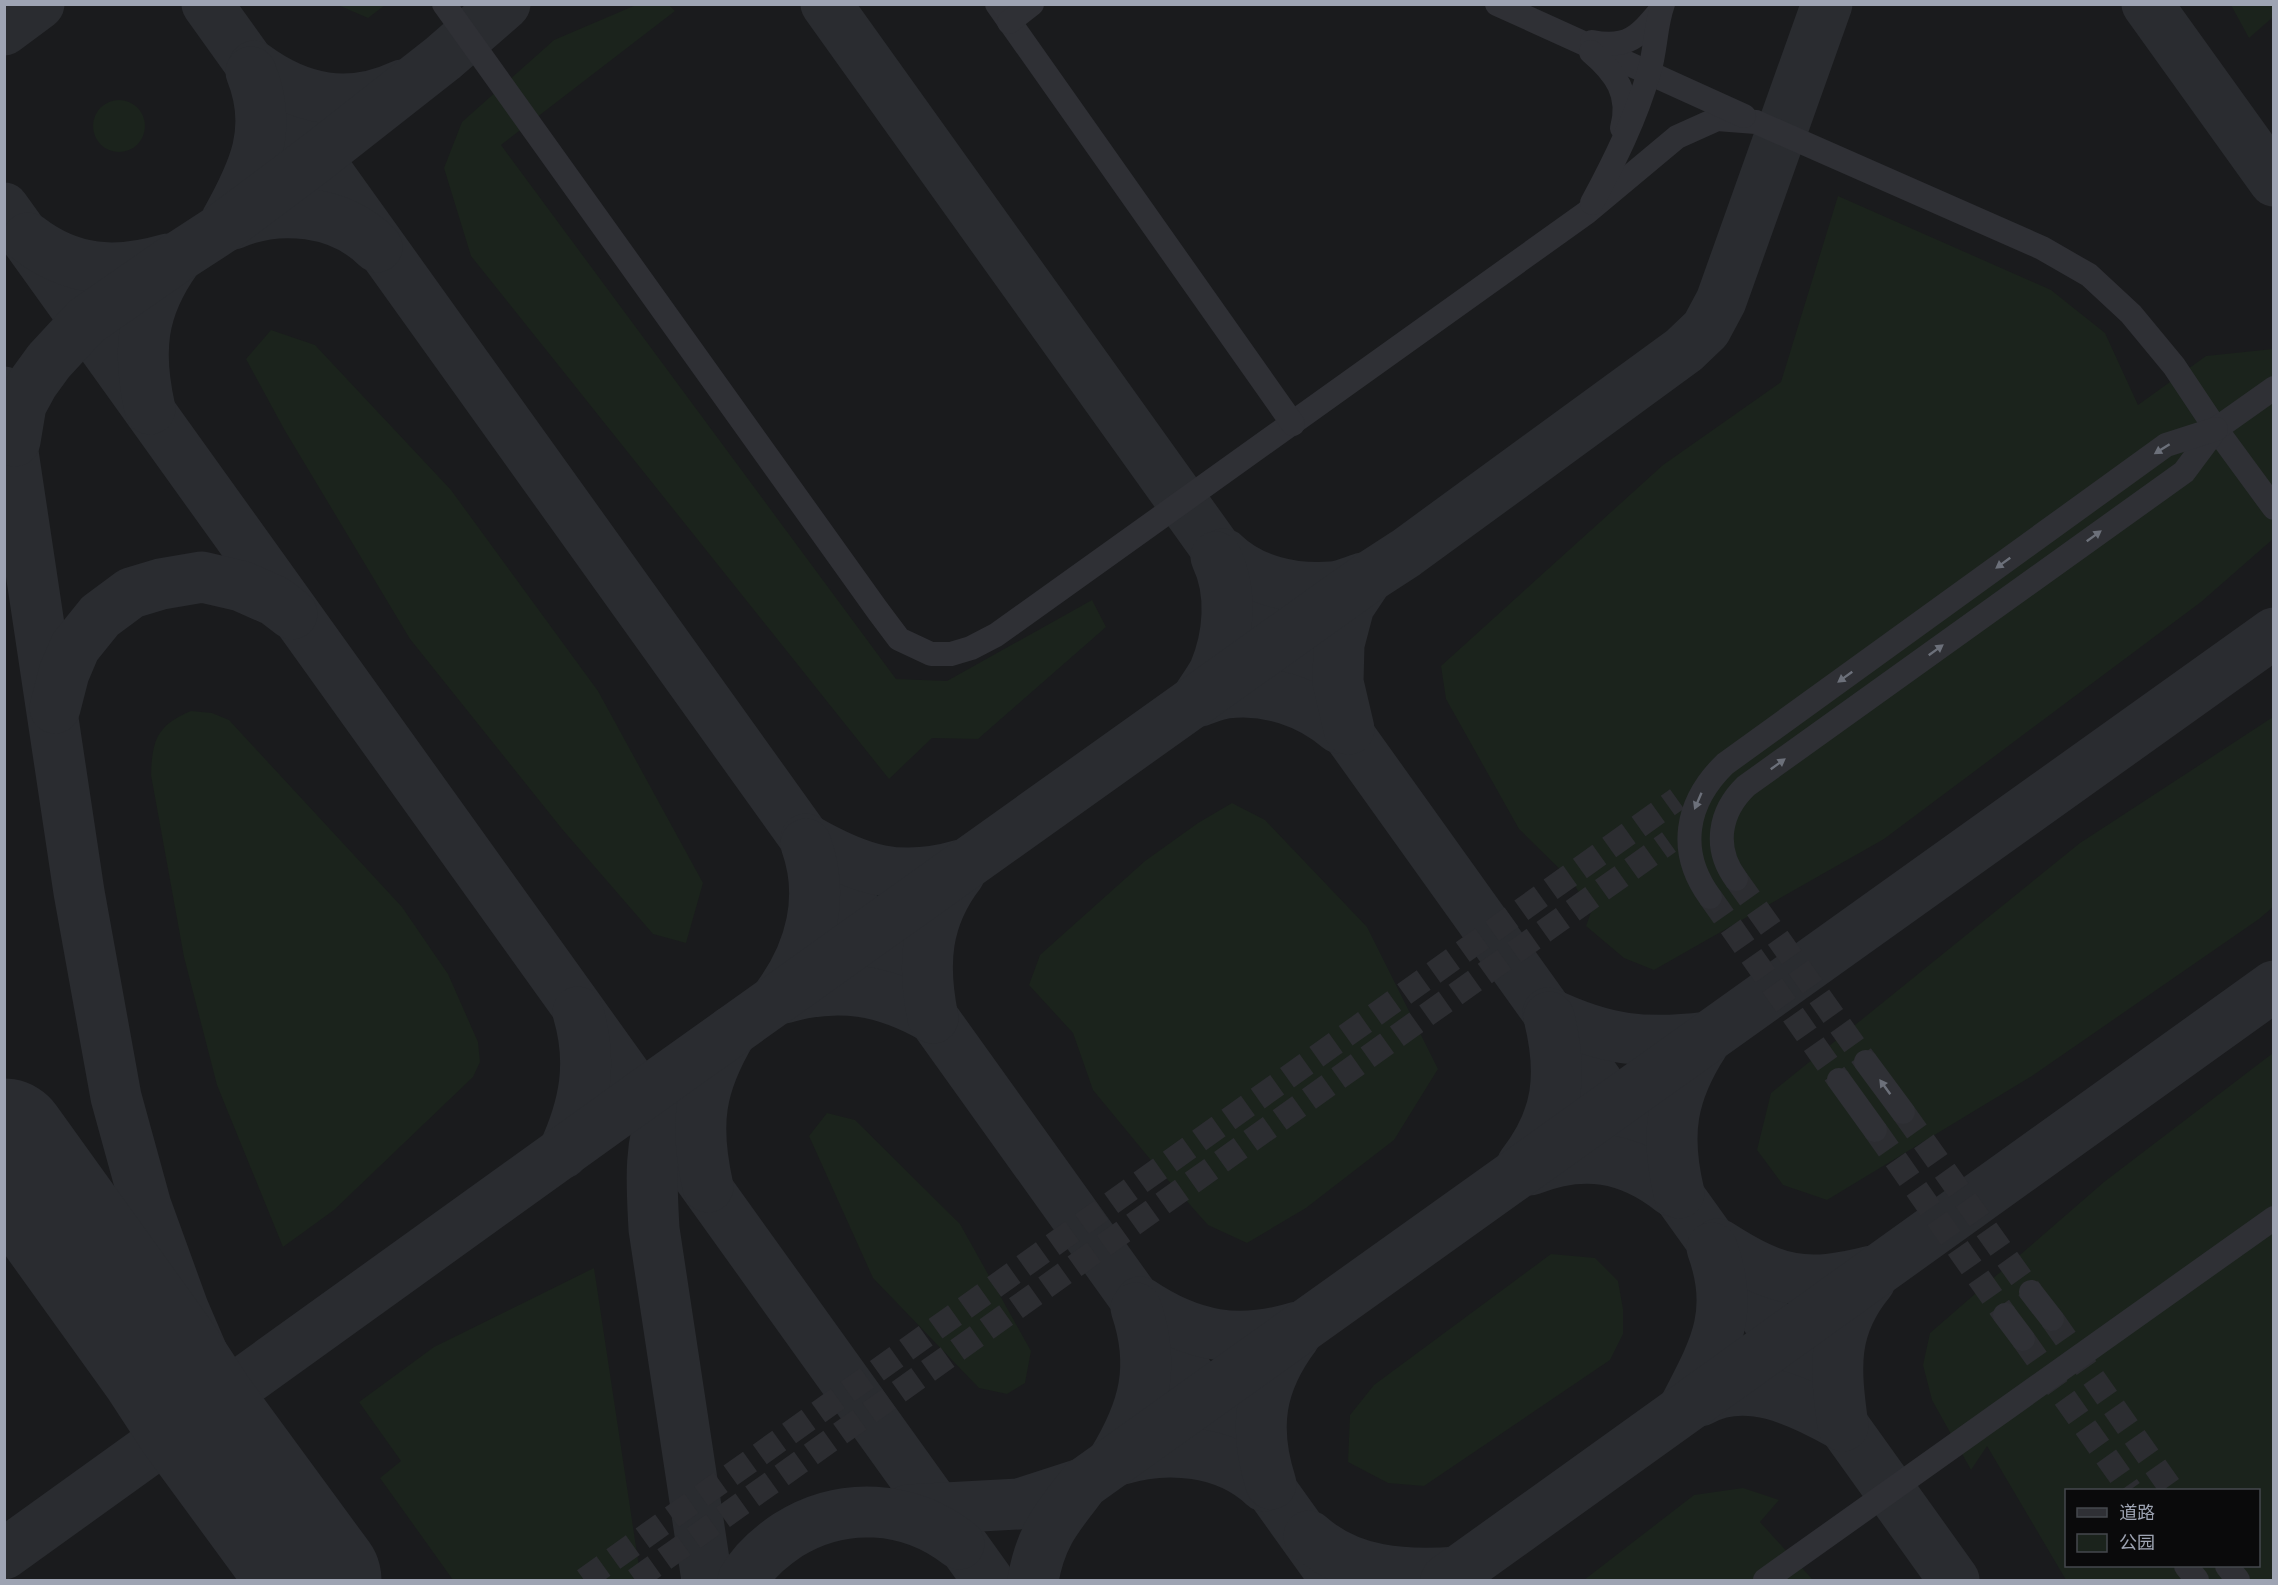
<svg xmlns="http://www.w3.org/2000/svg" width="2278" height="1585" font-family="'Archivo Narrow','Noto Sans SC',sans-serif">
<rect width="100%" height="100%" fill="#0f0f10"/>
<path fill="#1a1b1d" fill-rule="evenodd" d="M5,5H2273V1580H5ZM2066,1490H2258V1566H2066Z"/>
<g fill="#1b231c" fill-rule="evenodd">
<polygon points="338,5 385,4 385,5 368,18"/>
<polygon points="636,5 669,5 675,11 501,145 896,679 947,681 1092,600 1106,627 978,739 932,738 889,779 471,256 444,168 462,122 554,40"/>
<polygon points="2231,5 2273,5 2273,17 2249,38"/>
<circle cx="119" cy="126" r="26"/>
<polygon points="1838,196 2051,290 2105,333 2138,405 2206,356 2273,349 2273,539 2201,602 1884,839 1654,970 1624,958 1586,926 1591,912 1572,881 1519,829 1446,699 1441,666 1663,465 1781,382"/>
<polygon points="271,330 315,345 451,490 598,691 703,883 686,943 653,934 562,829 410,639 284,429 246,359"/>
<path d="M191,711L212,713L229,720L402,907L448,974L478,1042L480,1062L473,1077L334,1210L283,1247L217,1085L184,957L151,775C152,740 157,725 191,711Z"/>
<polygon points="2273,717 2273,907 2259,919 2032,1076 1827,1200 1783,1185 1757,1150 1771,1093 2080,843"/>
<polygon points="1232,803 1265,820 1367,927 1438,1069 1394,1140 1306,1208 1247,1243 1208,1225 1159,1170 1093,1090 1073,1033 1029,985 1040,955 1145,861 1198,823"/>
<path d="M2273,1053V1580H2066L1987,1446L1971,1470L1932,1400L1923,1365L1930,1333L2104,1182ZM2066,1490H2258V1566H2066Z"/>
<polygon points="827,1113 855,1120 960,1224 1031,1351 1025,1383 1007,1394 979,1388 873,1278 809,1136"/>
<polygon points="1551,1254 1595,1258 1618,1281 1623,1309 1623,1334 1610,1360 1424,1486 1388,1483 1348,1462 1350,1415 1374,1385"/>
<polygon points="594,1268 641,1580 453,1580 380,1478 401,1461 359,1402 434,1347"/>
<polygon points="1743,1488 1779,1500 1760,1522 1813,1580 1584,1580 1694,1495"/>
</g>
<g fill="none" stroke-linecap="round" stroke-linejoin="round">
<g stroke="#2a2c30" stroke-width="51">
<polyline points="207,4 1336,1580"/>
<polyline points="826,4 1954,1580"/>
<polyline points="2147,4 2274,181"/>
<polyline points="4,30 39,4"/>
<path d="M254,66C300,100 349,110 402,85"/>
<polyline points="4,208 988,1580"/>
<path d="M226,221C254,171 274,129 251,72"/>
<path d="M233,224C279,204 340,210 377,247"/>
<path d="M28,238C72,272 116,274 168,259"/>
<polyline points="4,392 79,892 116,1097 146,1206 183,1308 273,1518"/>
<path d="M150,409C137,351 141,309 176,260"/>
<polyline points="15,441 21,405 33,383 49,361 86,321 178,257 221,229 317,157 443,58 505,4"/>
<path d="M1224,554C1252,581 1294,590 1332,587C1342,586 1353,581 1363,578"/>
<path d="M1196,700C1202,691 1209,681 1214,672C1229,637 1233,592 1216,557"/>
<path d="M1200,701C1209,698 1218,694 1227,693C1267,688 1309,702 1339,728"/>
<polyline points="55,708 64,673 75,647 100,616 131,593 161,584 202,577 241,586 275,601 292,614"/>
<polyline points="1349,729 1338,682 1339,644 1349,606 1367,579"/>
<path d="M806,839C860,870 899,883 961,865"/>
<path d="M779,995C811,951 825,897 806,844"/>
<path d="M784,998C839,982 884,990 933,1018"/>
<path d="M1548,1013C1605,1040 1645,1045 1707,1037"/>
<path d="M933,1018C922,964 925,918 960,873"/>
<path d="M665,1107C648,1145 652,1189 654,1229L707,1580"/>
<path d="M563,1153C585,1105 593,1063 578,1012"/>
<path d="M1522,1165C1559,1118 1563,1074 1549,1017"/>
<path d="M1530,1170C1583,1149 1628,1156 1672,1191"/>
<path d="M708,1187C694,1124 699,1086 732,1031"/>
<path d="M1679,1193C1665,1134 1671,1094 1704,1043"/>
<path d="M1718,1244C1777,1282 1805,1288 1872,1271"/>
<path d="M1140,1302C1192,1337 1239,1345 1298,1327"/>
<path d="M1700,1401C1746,1375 1799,1401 1840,1424"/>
<path d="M1685,1406C1714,1350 1736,1313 1712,1248"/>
<path d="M1843,1426C1835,1368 1831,1328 1870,1281"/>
<path d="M1119,1460C1167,1445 1226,1450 1264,1486"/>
<path d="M1113,1461C1144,1410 1156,1367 1136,1308"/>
<path d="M1271,1484C1253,1428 1259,1384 1295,1336"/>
<polyline points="908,1510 1019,1504 1084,1483"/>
<path d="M1309,1536C1351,1573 1404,1576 1458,1572L1454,1580"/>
<polyline points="4,1554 641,1096 1369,577 1406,553 1684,350 1706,329 1721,301 1827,4"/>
<path d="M743,1580C753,1562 770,1547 788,1535C842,1501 909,1505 959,1544"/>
<path d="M1033,1580C1041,1535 1057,1518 1084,1483L2274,633"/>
<polyline points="1446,1580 2274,986"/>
</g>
<polyline stroke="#2a2c30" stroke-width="129" points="4,1143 162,1363 196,1415 317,1580"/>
<g stroke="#2c2d31" stroke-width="24" stroke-dasharray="24 12" stroke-linecap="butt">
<polyline points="1736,879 1866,1062"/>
<polyline points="1710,897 1839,1080"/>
<polyline points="1903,1112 2031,1292"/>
<polyline points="1875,1130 2005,1315"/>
<polyline points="2052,1319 2172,1490"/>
<polyline points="2023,1339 2130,1490"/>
<polyline points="584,1580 1677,799"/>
<polyline points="635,1580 1669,842"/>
</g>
<g stroke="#2f3035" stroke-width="24">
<polyline points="444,4 878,611 899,639 931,654 951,654 971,648 996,635 1586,213 1677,137 1717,119 1756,122 2042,248 2089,275 2131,314 2174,366 2216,429 2274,508"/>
<polyline points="997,4 1293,424"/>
<polyline points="1497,4 1744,116"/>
<polyline points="1009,22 1032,4"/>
<path d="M1592,42C1628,49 1639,36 1660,11"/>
<path d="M1591,52C1616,73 1631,95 1622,128"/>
<path d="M1592,203C1614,162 1636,118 1649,72C1656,50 1655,26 1663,4"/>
<path d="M1736,879C1713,848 1719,812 1746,786L2184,472L2216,429L2274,388"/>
<path d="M1710,897C1677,852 1685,803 1725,764L2166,445L2216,429"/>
<polyline points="1866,1062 1903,1112"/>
<polyline points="1839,1080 1875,1130"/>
<polyline points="2031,1292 2052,1319"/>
<polyline points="2005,1315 2023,1339"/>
<polyline points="2186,1566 2197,1580"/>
<polyline points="2227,1566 2238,1580"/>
<polyline points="1765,1580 2274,1218"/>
</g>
</g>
<defs><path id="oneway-solid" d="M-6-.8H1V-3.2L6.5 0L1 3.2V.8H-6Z" transform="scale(1.5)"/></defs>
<g fill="#6c707a">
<use href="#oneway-solid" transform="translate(2162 449) rotate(148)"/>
<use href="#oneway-solid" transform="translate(2094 536) rotate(-36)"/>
<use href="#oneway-solid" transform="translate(2003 563) rotate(144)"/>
<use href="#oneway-solid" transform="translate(1936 650) rotate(-36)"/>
<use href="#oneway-solid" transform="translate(1845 677) rotate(144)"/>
<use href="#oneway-solid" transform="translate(1778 764) rotate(-36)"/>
<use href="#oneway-solid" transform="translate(1698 801) rotate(113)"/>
<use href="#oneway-solid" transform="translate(1885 1087) rotate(-126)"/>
</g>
<rect width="2278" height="1585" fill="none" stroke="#9ea4b3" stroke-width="12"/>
<rect x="2065" y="1489" width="195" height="78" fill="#0a0a0b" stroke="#45484e" stroke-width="1.5"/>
<rect x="2077" y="1508" width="30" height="9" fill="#2f3035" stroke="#45484e" stroke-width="1.5"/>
<text x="2119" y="1519" font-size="18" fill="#9ea4b3">道路</text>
<rect x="2077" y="1534" width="30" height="18" fill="#1b231c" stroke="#45484e" stroke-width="1.5"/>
<text x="2119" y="1549" font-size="18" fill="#9ea4b3">公园</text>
</svg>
